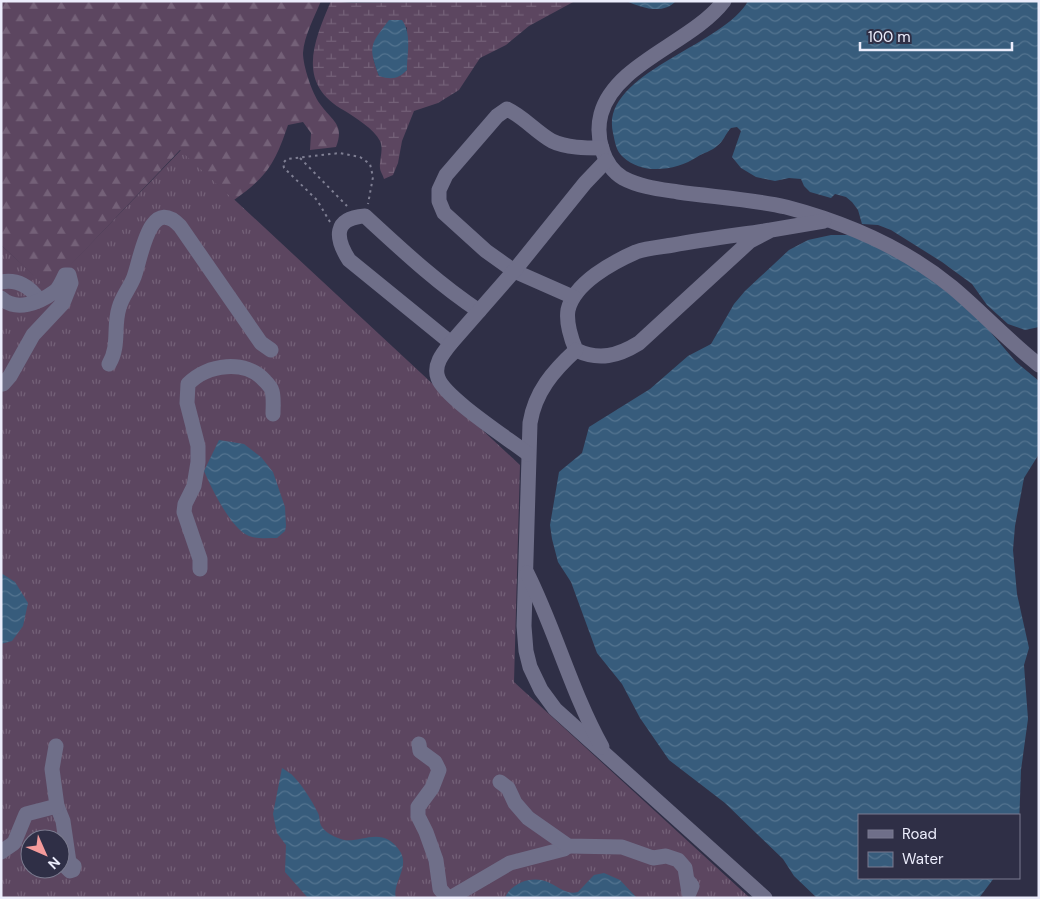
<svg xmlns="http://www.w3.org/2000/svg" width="1040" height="899" font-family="'DM Sans',sans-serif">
<defs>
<pattern id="grass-tufts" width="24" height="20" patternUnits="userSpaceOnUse" patternTransform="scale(1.25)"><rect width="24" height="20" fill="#5c4660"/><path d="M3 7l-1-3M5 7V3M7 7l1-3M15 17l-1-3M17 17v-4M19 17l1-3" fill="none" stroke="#746178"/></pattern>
<pattern id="forest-firs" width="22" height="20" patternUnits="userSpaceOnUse" patternTransform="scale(1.25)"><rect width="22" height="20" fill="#5c4660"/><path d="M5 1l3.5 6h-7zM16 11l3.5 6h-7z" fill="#746178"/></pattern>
<pattern id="wetland-marsh" width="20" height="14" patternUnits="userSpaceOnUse" patternTransform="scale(1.25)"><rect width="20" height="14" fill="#5c4660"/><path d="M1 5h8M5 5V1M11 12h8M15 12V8" fill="none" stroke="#746178"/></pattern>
<pattern id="water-waves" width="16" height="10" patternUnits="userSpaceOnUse" patternTransform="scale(1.25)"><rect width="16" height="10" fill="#375c7c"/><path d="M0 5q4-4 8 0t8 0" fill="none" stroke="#547490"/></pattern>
</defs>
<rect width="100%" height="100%" fill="#2f2f46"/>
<path fill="url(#grass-tufts)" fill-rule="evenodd" d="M181,150L520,465L514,682L750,898H1V245L48,288ZM30,839H60V869H30Z"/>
<path fill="url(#forest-firs)" d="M1,1H321C315,16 304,36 303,53C303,66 312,93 320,104C332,121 345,124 336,147L310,150L311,133L303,122L288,125C275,163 268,176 234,200L180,150L48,289L1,245Z"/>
<path fill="url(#wetland-marsh)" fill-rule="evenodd" d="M331,1L351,3L575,1L529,26L506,45L480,58L459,90L438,103L414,111L402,141L398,163L393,175L384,179C383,175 380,171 380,168C379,159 384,150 380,141C374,129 356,118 345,111C296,84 313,43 331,1ZM407,27V70L379,76L373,58Z"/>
<g fill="url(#water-waves)">
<path d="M626,1H676C663,15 642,8 626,1Z"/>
<path d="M748,1H1039V327L1025,330L1008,324L987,305L972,284L942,262L891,230L878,225L862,224L858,210L852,202L846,197L835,194L831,198L810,192L804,186L801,179L789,178L775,181L756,177L741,168L732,157L741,131L737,127L731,128C725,134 724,141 717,146C712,151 703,153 697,157C677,170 643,176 623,157C616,151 615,142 613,133C599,73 724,46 748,1Z"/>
<path d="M389,20H402C412,34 407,54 407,70C398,79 392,80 379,76C368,46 370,45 389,20Z"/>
<polygon points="831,235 851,235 893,255 919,271 955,298 987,328 1016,362 1039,381 1039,454 1024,478 1015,526 1013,550 1017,594 1029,648 1024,665 1028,719 1021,770 1019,827 1019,815 859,815 859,878 994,878 979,898 817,898 794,876 783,859 725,803 669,760 640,718 622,684 597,653 571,582 558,562 552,539 550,525 559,472 582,453 589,427 650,389 688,356 711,344 734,304 745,291 789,250 808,240"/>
<path d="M219,440L244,444L261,457L273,472L285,507L286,526L285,531L277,538C268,538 256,539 249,536C231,529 212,489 204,471Z"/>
<polygon points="1,573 15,582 28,603 23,626 12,641 1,644"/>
<path d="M282,768C286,771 291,773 294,777C303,786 312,801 318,813C320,817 319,823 322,827C325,832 333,836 338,838C357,848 382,821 401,853C409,869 392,883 396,898H308L285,872L286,845L277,833L273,814Z"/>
<path d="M604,873L620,880L637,898H505C508,890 515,885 522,882C552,872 558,897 578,892L594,875Z"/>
</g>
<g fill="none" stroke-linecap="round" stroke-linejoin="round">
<g stroke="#7f7f93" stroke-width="2" stroke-dasharray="2.5 4" stroke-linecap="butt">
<polyline points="300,158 347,206"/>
<polyline points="330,222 317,200 284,168 283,163 287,159 340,153 360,157 370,164 373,177 368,204"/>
</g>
<g stroke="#6f6f89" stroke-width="15">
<path d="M724,1C692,43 615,63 601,114C595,137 603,166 623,178C640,187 659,189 678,192C713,197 751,199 786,207C847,223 903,247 952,287C982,312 1008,341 1039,365"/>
<path d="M771,230C738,235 706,239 673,245C661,247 647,248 636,252C613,262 574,283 568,310C566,322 571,339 576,350C599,361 618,356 639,343L750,241L771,230L824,221"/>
<path d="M1,282C17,279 30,286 39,300"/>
<path d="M573,297L514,271L486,251L444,213L439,201V190L446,175L497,116L507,109C524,117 536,132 552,141C566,148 586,148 602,148"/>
<path d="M1,298C16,312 39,303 54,292C59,289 62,281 65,275H69L71,283L63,303L33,335L10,376L3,384"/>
<path d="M451,343L349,260C335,238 333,218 365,216C402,250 437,283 479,311"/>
<path d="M576,350C553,371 535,392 530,423L524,626L526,651L530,667L541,690L555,709L765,898"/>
<path d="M109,364C120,345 113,327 119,308C122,296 130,288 134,277C141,259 149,194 180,226L261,343L271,350"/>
<path d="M528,454C509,439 445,398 438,378C433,365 443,353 451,343L514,271L585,183L606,161"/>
<path d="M200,569V559L184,512L185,504L194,486L198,462V446L187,403L188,384C207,364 246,359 265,381C268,384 271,387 272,391C274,398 273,406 273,414"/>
<path d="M527,573C555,629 571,691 602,747"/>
<polyline points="419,744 420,751 435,762 439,770 432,788 418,807 418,816 426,832 436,860 440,889 447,897 452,897 510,863 564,849 568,846"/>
<polyline points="500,782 508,788 515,803 528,818 568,846 622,847 653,858 666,856 678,860 685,868 689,893 692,886 688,881"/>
<polyline points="57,806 63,821 69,862 67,868 70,871 73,870 74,866 69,862"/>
<polyline points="1,852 14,843 26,814 57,806 52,769 56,746"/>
</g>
</g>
<rect width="1040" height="899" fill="none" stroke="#ecedfc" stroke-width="5"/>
<rect x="858" y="814" width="162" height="65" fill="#2f2f46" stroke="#7b7b8f"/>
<rect x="868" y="830" width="25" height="8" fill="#6f6f89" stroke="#7b7b8f"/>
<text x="902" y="839" font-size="15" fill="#ecedfc">Road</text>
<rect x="868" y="852" width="25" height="15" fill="url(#water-waves)" stroke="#7b7b8f"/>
<text x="902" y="864" font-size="15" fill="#ecedfc">Water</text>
<g transform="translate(45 854) rotate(135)"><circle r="24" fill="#2f2f46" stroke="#7b7b8f"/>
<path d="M0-4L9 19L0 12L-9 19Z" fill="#f59b9b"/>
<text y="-8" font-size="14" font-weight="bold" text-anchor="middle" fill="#ecedfc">N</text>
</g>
<path d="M860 42v8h152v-8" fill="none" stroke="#ecedfc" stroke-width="2.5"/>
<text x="868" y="42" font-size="15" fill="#ecedfc" stroke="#2f2f46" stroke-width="4" paint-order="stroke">100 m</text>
</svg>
